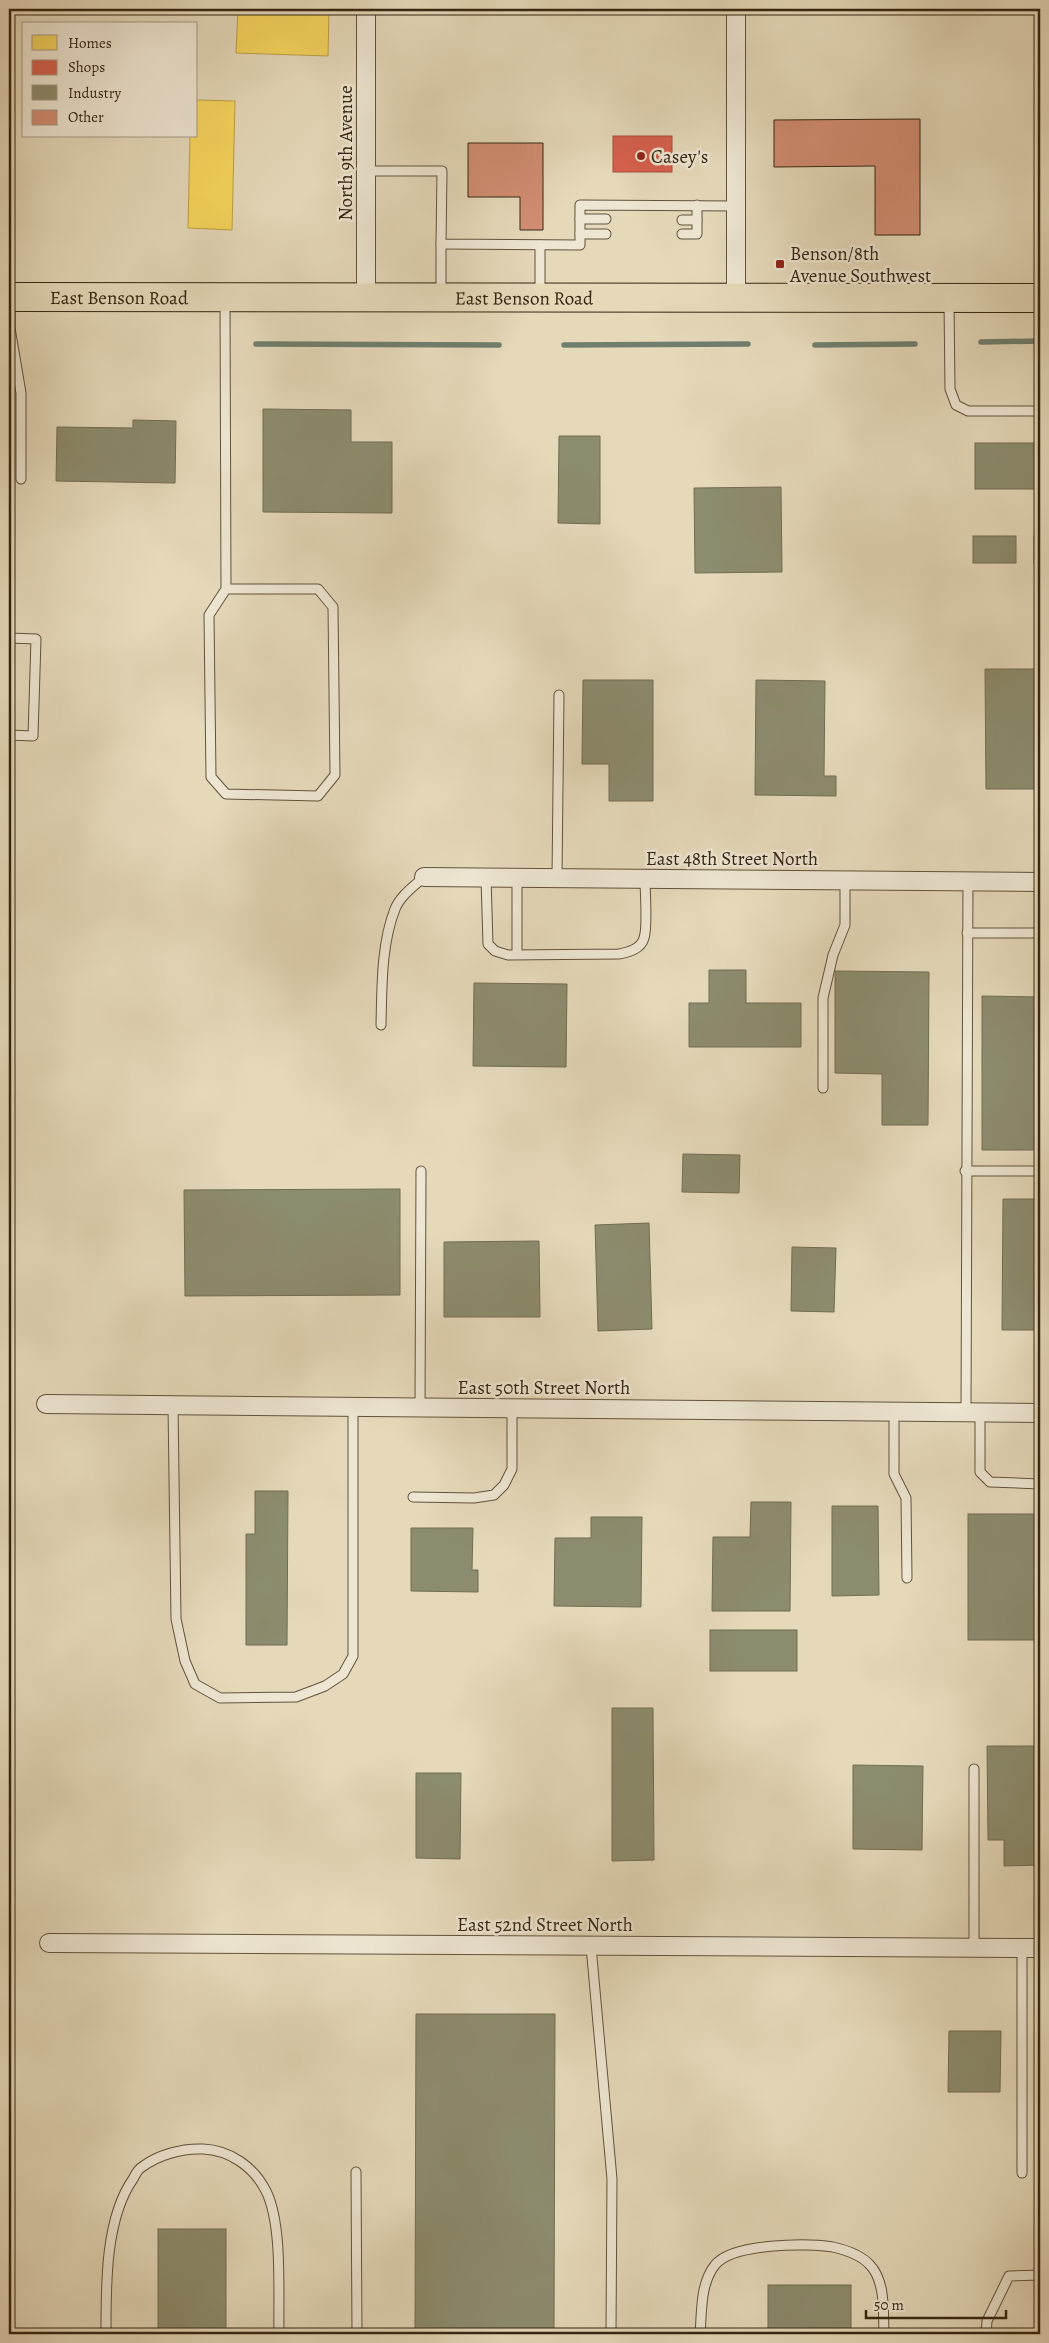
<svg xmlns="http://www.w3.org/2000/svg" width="1049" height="2343" font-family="Alegreya,serif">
<rect width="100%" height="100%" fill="#e5d9ba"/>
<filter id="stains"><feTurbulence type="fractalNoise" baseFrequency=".004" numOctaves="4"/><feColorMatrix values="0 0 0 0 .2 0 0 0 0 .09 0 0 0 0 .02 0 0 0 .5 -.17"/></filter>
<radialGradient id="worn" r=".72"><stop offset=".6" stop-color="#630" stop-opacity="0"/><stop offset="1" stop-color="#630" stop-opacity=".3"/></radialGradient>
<g fill="#f6d55c" stroke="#bca046">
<polygon points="238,9 329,9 328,56 236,53"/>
<polygon points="196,100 235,101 232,230 188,228 190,136 196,136"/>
</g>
<rect fill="#d6604d" stroke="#a64f3b" x="613" y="136" width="59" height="36"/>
<g fill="#8c8c6e" stroke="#726d52">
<polygon points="263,409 351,410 351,442 392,442 392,513 263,512"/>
<polygon points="133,420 176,421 175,483 56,481 57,427 133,428"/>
<polygon points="559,436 600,436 600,524 558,523"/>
<rect x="975" y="443" width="65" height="46"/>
<polygon points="781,487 782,572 695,573 694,488"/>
<rect x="973" y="536" width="43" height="27"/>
<rect x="1034" y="536" width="6" height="27"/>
<polygon points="985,669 1040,669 1040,789 986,789"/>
<polygon points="583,680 653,680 653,801 609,801 609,764 582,764"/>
<polygon points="756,680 825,681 824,776 836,776 836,796 755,795"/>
<polygon points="709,970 746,970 746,1003 801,1003 801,1047 689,1047 689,1003 709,1003"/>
<polygon points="835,971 929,972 928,1125 882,1125 882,1074 835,1073"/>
<polygon points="474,983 567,984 566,1067 473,1066"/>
<polygon points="982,996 1040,997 1040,1150 982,1150"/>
<polygon points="683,1154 740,1155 739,1193 682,1192"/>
<polygon points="400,1189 400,1295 185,1296 184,1190"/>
<polygon points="1003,1199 1040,1199 1040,1344 1036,1344 1036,1330 1002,1330"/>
<polygon points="649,1223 652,1329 598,1331 595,1225"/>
<polygon points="539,1241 540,1317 444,1317 444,1242"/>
<polygon points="792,1247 836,1248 834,1312 791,1311"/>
<polygon points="255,1491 288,1491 287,1645 246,1645 246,1534 255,1534"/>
<polygon points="751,1502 791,1502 790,1611 712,1611 713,1537 750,1537"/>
<polygon points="832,1506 878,1506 879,1595 832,1596"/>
<rect x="968" y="1514" width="72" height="126"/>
<polygon points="591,1517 642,1517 641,1607 554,1606 555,1538 591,1538"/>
<polygon points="411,1528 473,1528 472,1570 478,1570 478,1592 411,1591"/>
<rect x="710" y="1630" width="87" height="41"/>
<polygon points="612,1708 653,1708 654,1860 612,1861"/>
<polygon points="987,1746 1040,1746 1040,1865 1004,1866 1004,1840 988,1840"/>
<polygon points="853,1765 923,1766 922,1850 853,1849"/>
<polygon points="416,1773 461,1773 460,1859 416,1858"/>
<polygon points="416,2014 555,2014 554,2334 415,2334"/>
<polygon points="949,2031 1001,2031 1000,2092 948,2092"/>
<rect x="158" y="2229" width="68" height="105"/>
<rect x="768" y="2285" width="83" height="49"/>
</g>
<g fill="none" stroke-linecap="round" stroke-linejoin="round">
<g stroke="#6f7f6e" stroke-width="5.5">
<polyline points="981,342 1040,341"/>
<polyline points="256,344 499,345"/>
<polyline points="564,345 748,344"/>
<polyline points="815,345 915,344"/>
</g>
</g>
<g fill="#d28d72" stroke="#352611">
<polygon points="920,119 920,235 875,235 875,166 774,167 774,120"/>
<polygon points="468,143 543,143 543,230 520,230 520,197 468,197"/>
</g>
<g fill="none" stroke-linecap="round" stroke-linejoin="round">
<g stroke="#61533b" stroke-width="11">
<g id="service">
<polyline points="366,171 442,171 441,244 580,245 580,205 736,206"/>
<polyline points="580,219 606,219"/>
<polyline points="682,220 697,220"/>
<polyline points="580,234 606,234"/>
<polyline points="682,234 697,234 697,205"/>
<polyline points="441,244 441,294"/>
<polyline points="540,245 540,295"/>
<polyline points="225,299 226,589 209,615 211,777 226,794 318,796 335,775 333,607 318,589 226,589"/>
<polyline points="10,301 10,328 21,393 21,479"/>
<polyline points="949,302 950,389 956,405 968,411 1040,411"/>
<polyline points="9,638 36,639 33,736 9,735"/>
<path d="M486,878L488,944L495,951L508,955L619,954C629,952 641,949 644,938C648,927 645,893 645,879"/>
<polyline points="517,878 517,954"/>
<polyline points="557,878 559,695"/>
<polyline points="967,933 1040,933"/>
<path d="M381,1025C382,987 381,945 395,909C400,896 414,886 424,877"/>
<polyline points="823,1088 823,998 833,955 845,925 845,880"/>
<polyline points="965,1171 1040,1171"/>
<polyline points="173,1405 176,1619 185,1661 195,1684 220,1698 296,1697 325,1686 343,1674 353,1656 353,1407"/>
<polyline points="420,1408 421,1171"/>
<polyline points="894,1412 894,1474 906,1498 907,1578"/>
<polyline points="966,1412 968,881"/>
<polyline points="980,1413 980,1472 990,1482 1040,1484"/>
<polyline points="413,1497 474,1498 494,1495 504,1485 512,1469 512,1408"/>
<polyline points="591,1946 612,2179 611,2334"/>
<polyline points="974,1948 974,1769"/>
<polyline points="1022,1948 1022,2173"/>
<polyline points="356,2172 357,2334"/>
<path d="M106,2334C106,2286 105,2219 133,2179C135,2175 138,2169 142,2167C158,2155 182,2148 203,2149C230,2150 254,2167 266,2191C283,2225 278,2295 279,2334"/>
<path d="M700,2334C702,2311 700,2284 715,2265C732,2243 807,2243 833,2247C846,2250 861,2255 870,2265C886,2282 883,2313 884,2334"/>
<polyline points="986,2334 987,2321 1009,2276 1040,2275"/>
</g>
</g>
<g stroke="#61533b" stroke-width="20">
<g id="minor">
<polyline points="366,297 366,9"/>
<polyline points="736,298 736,9"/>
<polyline points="424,877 1040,882"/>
<polyline points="46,1404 1040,1413"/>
<polyline points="49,1943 1040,1948"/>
</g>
</g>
<g stroke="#352611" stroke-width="30">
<g id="primary">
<path id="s1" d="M9,297L1040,298"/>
</g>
</g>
<use href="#service" stroke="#eee6d2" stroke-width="9"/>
<use href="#minor" stroke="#eee6d2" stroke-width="18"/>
<use href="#primary" stroke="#e5d9ba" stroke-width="28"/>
</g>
<g fill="#8f2418" stroke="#eee6d2" stroke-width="2">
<circle cx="641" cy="156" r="5"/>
<rect x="775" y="259" width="10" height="10" rx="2.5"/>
</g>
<g text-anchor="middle" stroke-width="5" stroke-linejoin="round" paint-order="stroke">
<g font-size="19" fill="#352611" stroke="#eee6d2">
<text transform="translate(345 153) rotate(-90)" y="7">North 9th Avenue</text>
<text dy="7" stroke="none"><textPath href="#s1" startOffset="110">East Benson Road</textPath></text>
<text dy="7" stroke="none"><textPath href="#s1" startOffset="515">East Benson Road</textPath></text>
<text x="732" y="865">East 48th Street North</text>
<text x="544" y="1394">East 50th Street North</text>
<text x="545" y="1931">East 52nd Street North</text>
</g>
<g font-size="19" fill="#352611" stroke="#eee6d2" text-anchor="start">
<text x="651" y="163">Casey's</text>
<text x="790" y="260">Benson/8th<tspan x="790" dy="22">Avenue Southwest</tspan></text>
</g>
</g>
<rect width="1049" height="2343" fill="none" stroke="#e5d9ba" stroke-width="30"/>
<rect x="10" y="10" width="1029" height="2323" fill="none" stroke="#352611" stroke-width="2.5"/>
<rect x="15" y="15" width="1019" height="2313" fill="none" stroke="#352611"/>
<rect x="22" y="22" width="175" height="115" fill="#eee6d2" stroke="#a49985"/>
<rect x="32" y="35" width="25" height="15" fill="#f6d55c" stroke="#a49985"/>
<text x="68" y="48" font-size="15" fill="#352611">Homes</text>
<rect x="32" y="60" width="25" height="15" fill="#d6604d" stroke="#a49985"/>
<text x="68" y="72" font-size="15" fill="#352611">Shops</text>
<rect x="32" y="85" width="25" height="15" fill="#8c8c6e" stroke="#a49985"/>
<text x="68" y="98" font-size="15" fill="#352611">Industry</text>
<rect x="32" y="110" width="25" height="15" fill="#d28d72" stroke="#a49985"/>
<text x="68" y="122" font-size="15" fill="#352611">Other</text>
<path d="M866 2310v8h140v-8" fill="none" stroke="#352611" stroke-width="2.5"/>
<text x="874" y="2310" font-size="15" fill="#352611" stroke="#eee6d2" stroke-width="4" paint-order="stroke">50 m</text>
<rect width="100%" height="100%" filter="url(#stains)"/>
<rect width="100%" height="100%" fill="url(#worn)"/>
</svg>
